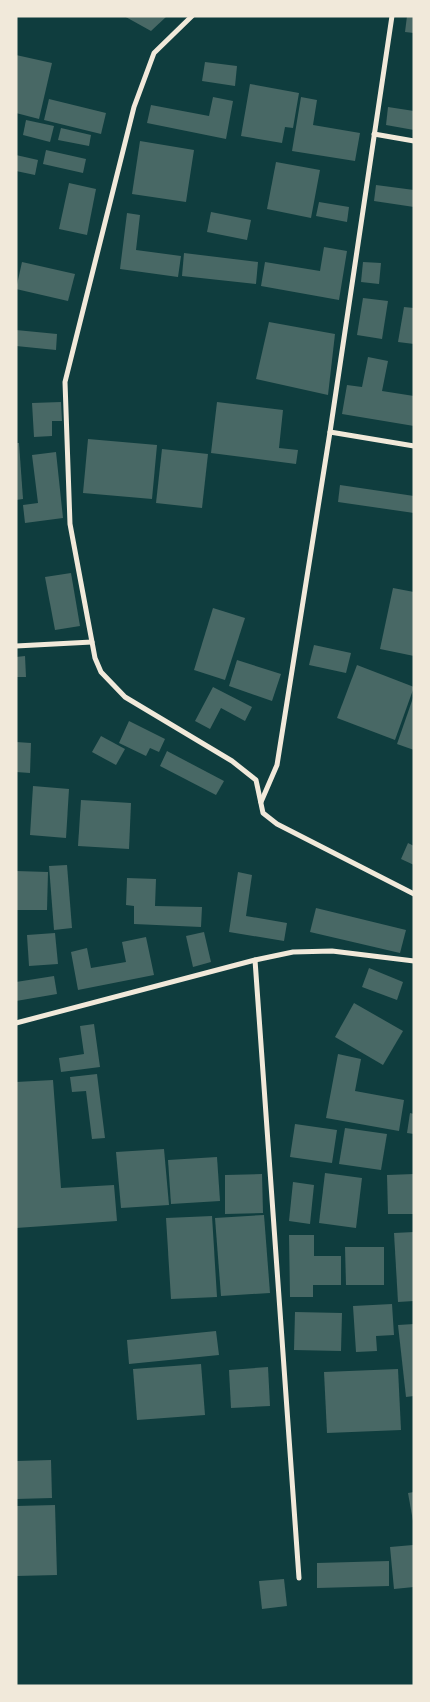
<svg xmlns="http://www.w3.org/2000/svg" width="430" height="1702" font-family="'Varela Round',sans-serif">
<rect width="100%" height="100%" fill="#0f3d3e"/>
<g fill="#486865">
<polygon points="124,16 167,16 151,31"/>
<polygon points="407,16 414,16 414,33 405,32"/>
<polygon points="16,55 52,63 39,119 16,113"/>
<polygon points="205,62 237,66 235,86 202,81"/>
<polygon points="250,84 299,93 293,128 285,127 282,143 241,136"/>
<polygon points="213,97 233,101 226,139 147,123 151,105 209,116"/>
<polygon points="301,97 317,100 313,125 360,133 355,161 292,151"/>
<polygon points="49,99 106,113 101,134 44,120"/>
<polygon points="388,107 414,111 414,130 386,125"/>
<polygon points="26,120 54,126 50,142 23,135"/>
<polygon points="61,128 91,135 89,146 58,140"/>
<polygon points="140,141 194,150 186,202 132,194"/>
<polygon points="46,150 86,159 83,173 43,164"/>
<polygon points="16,155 38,160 35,175 16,171"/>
<polygon points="276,162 320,170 311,218 267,209"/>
<polygon points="69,183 96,189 87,235 59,229"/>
<polygon points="376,185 414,190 414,207 374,201"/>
<polygon points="319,202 349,207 347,222 316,216"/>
<polygon points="211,212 251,220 247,240 207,232"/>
<polygon points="127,213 140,215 136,250 181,256 178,277 120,269"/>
<polygon points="324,247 347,251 339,300 261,286 265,262 320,271"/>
<polygon points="184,253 258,262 256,284 182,276"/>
<polygon points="22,262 75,274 68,301 16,289"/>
<polygon points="363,262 381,263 379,284 361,282"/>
<polygon points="363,298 388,301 382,339 357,335"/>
<polygon points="404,307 414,308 414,344 398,342"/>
<polygon points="269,322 335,334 328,395 256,379"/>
<polygon points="16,330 57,334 56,350 16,346"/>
<polygon points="368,357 388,361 382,391 414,396 414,426 342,414 347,385 362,387"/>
<polygon points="61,402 62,421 52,421 52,436 34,437 32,403"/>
<polygon points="217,402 283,410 279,448 298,450 296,464 211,453"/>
<polygon points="88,439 157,445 152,499 83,493"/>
<polygon points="16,443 19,443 23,499 16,500"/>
<polygon points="162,449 208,454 202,508 156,503"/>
<polygon points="56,452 63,518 25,523 23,505 38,503 32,455"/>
<polygon points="340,485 414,496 414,513 338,502"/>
<polygon points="71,573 80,626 55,630 45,577"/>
<polygon points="393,588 414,592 414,656 380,649"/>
<polygon points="213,608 245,618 225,680 194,670"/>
<polygon points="314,645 351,653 346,673 309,665"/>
<polygon points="25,656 26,677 16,677 16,657"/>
<polygon points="237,660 281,674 272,701 229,686"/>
<polygon points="357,665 414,687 395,740 337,718"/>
<polygon points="213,687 252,707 245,721 221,708 210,729 195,721"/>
<polygon points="414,695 414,750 397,744"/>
<polygon points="129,721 165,739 159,752 150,748 146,756 119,743"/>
<polygon points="101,736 125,749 116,765 92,752"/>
<polygon points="16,742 31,743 30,773 16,772"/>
<polygon points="167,751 224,781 216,795 160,766"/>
<polygon points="33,786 69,789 66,838 30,835"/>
<polygon points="81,800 131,803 129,849 78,846"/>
<polygon points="408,843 414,846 414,865 401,859"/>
<polygon points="67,865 72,928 54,930 49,866"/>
<polygon points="16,871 48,872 47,910 16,910"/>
<polygon points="238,872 252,875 246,916 287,923 284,941 229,932"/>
<polygon points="127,878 156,879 155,906 202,907 201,927 134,924 134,906 126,905"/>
<polygon points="316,908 406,930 400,953 310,932"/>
<polygon points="204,932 211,962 193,967 186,936"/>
<polygon points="55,933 58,964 29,966 27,935"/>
<polygon points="146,937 154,975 78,990 71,952 87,948 91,968 126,962 122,942"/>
<polygon points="369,968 403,982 397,1000 362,987"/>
<polygon points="54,976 57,994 16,1001 16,982"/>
<polygon points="354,1003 403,1031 383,1065 335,1037"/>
<polygon points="94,1024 100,1067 61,1072 59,1058 84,1054 80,1026"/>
<polygon points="338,1054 361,1059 355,1091 404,1100 399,1131 326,1118"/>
<polygon points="97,1074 105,1138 92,1139 86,1091 72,1092 70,1077"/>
<polygon points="53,1080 61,1188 114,1185 117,1221 16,1228 16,1082"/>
<polygon points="410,1113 414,1114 414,1134 407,1133"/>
<polygon points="295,1124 337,1130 332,1163 290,1157"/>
<polygon points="345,1128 387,1134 381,1170 339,1164"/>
<polygon points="164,1149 169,1205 121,1208 116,1152"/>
<polygon points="217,1157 220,1201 171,1204 168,1160"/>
<polygon points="325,1173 362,1178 356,1228 319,1223"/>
<polygon points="262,1174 263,1213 225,1214 225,1175"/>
<polygon points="414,1174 414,1214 388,1214 387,1175"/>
<polygon points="293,1182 314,1185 310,1224 289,1221"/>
<polygon points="264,1215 270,1293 221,1296 215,1218"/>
<polygon points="212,1216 217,1297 171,1299 166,1218"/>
<polygon points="414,1232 414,1301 398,1302 394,1233"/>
<polygon points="289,1235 314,1235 314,1256 341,1256 341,1285 313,1285 313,1297 290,1297"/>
<polygon points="345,1247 384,1247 384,1285 346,1285"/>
<polygon points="392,1304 394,1335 376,1336 377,1351 356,1352 353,1306"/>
<polygon points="295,1312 342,1313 341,1351 294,1350"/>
<polygon points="414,1324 414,1396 406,1397 398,1325"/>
<polygon points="216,1331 219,1355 129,1364 127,1340"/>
<polygon points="201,1364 205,1415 137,1420 133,1369"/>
<polygon points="268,1367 270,1406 231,1408 229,1370"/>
<polygon points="398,1369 401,1430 327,1433 324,1372"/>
<polygon points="51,1460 52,1498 16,1499 16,1461"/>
<polygon points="414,1492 414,1521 413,1521 408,1493"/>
<polygon points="55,1505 57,1575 16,1576 16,1506"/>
<polygon points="413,1545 414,1587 394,1589 390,1547"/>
<polygon points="389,1561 389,1586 317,1588 317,1563"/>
<polygon points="284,1579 287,1606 262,1609 259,1581"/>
</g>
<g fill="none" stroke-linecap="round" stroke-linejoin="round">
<g stroke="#f1e9da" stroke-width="5">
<polyline points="192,16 154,53 134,107 65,382 70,524 95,658 101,672 125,697 232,761 256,780 263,813 277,824 414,894"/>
<polyline points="374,134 414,141"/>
<polyline points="330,432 414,446"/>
<polyline points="16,646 92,642"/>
<polyline points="261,802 277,765 330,432 392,16"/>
<polyline points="255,960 299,1578"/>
<polyline points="16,1023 255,960 293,952 332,951 414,961"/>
</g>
</g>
<rect width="430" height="1702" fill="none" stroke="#f1e9da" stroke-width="35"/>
</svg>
